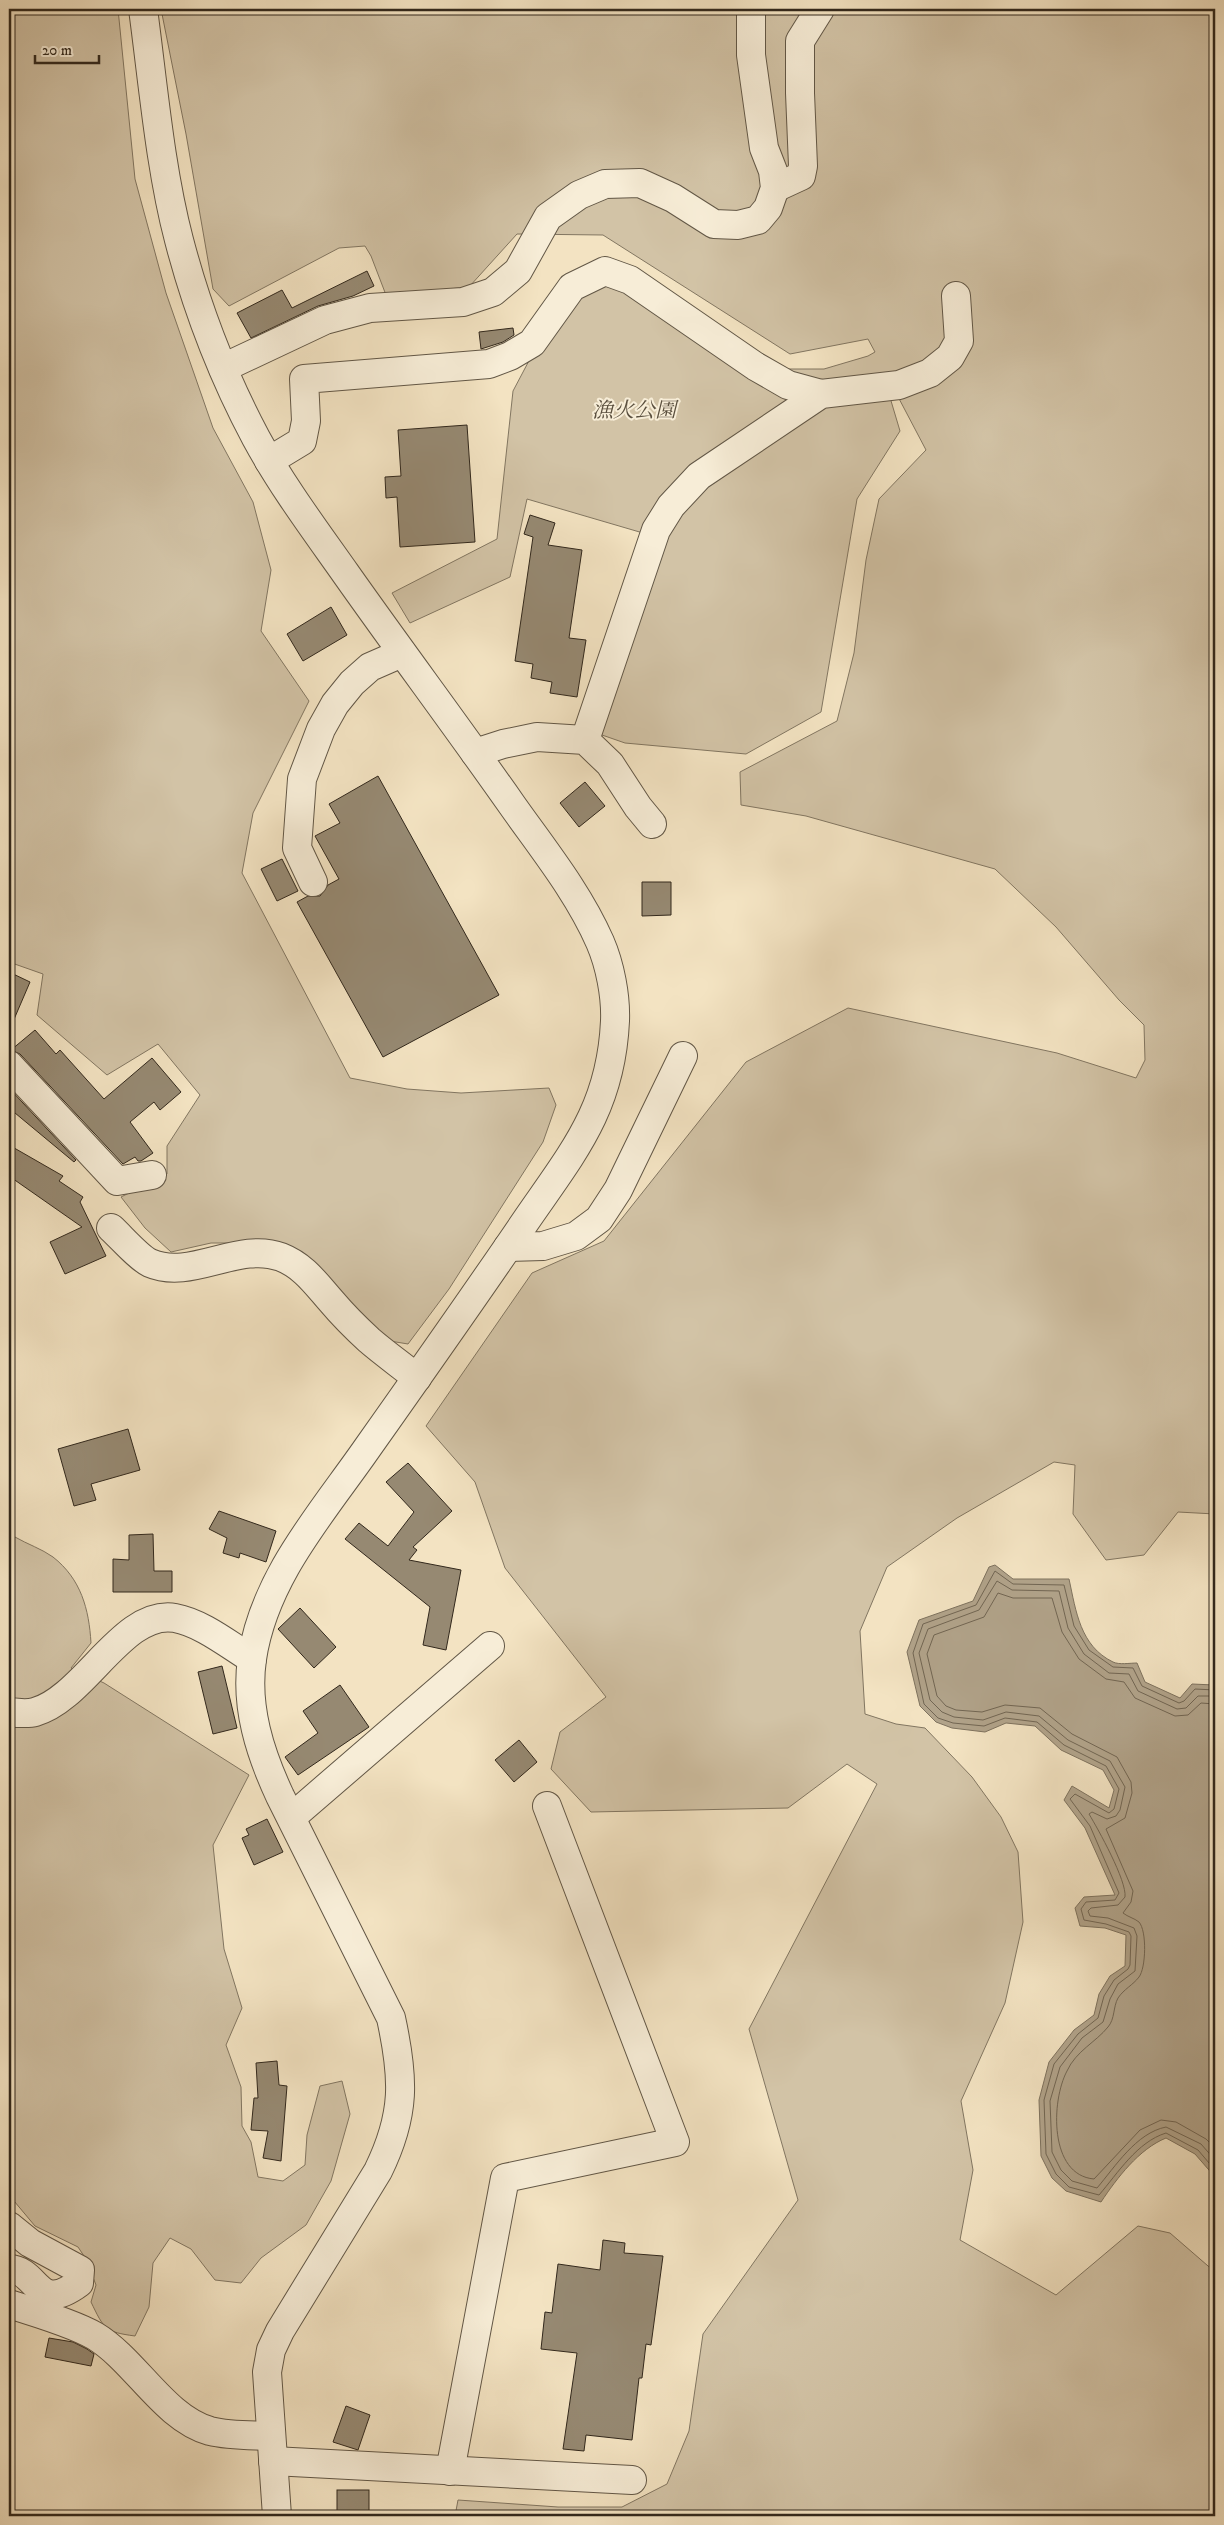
<svg xmlns="http://www.w3.org/2000/svg" width="1224" height="2525" font-family="'IM FELL DW Pica','Noto Serif JP',serif">
<rect width="100%" height="100%" fill="#f3e3c2"/>
<filter id="stains"><feTurbulence type="fractalNoise" baseFrequency=".004" numOctaves="4"/><feColorMatrix values="0 0 0 0 .2 0 0 0 0 .09 0 0 0 0 .02 0 0 0 .5 -.17"/></filter>
<radialGradient id="worn" r=".72"><stop offset=".6" stop-color="#630" stop-opacity="0"/><stop offset="1" stop-color="#630" stop-opacity=".3"/></radialGradient>
<g fill="#d2c3a6" stroke="#827661">
<polygon points="9,9 118,9 135,179 166,293 213,428 253,502 271,570 261,631 309,701 253,813 242,873 350,1078 407,1089 461,1093 549,1088 556,1105 543,1142 449,1289 408,1344 390,1341 250,1243 211,1243 171,1252 145,1228 121,1197 167,1174 167,1146 200,1095 158,1044 107,1075 37,1015 43,974 9,962"/>
<polygon points="161,9 1215,9 1215,1514 1178,1512 1144,1555 1106,1560 1073,1514 1075,1465 1054,1462 957,1518 887,1567 860,1631 865,1714 896,1724 925,1728 972,1777 1001,1817 1018,1852 1023,1922 1005,2003 961,2101 973,2170 960,2240 1056,2295 1138,2226 1170,2233 1215,2272 1215,2516 455,2516 458,2500 558,2507 622,2507 667,2484 689,2431 703,2334 798,2200 749,2029 877,1784 847,1764 788,1808 591,1812 551,1769 560,1732 606,1697 505,1568 475,1482 426,1426 532,1273 604,1241 746,1062 848,1008 1057,1053 1136,1078 1145,1060 1144,1025 1119,1000 1056,927 995,869 806,816 741,805 740,772 837,721 854,653 866,560 879,499 926,450 885,372 883,374 900,431 857,499 821,712 746,754 625,743 579,727 643,533 527,499 510,577 410,623 392,593 497,539 513,391 532,355 596,278 780,369 824,369 868,356 875,352 868,339 790,354 603,235 517,234 469,287 386,295 371,256 365,246 339,248 229,306 213,289 186,134"/>
<path d="M9,1536L15,1537C27,1544 42,1549 53,1557C81,1579 89,1609 91,1643L71,1668L104,1683L249,1775L213,1845L224,1949L242,2008L226,2045L241,2087L242,2126L251,2142L258,2177L283,2181L305,2165L307,2135L320,2086L342,2081L350,2114L331,2181L306,2225L261,2258L241,2283L215,2280L191,2249L170,2238L153,2263L149,2307L135,2336C105,2332 104,2329 91,2302L96,2285L86,2259L78,2247L35,2226L9,2195V2179L14,2171L9,2164Z"/>
</g>
<path fill="#b1a38a" stroke="#7e725e" d="M995,1565L1013,1579H1069C1076,1611 1080,1646 1113,1662C1119,1665 1130,1663 1137,1663L1145,1682L1180,1698L1192,1684L1214,1685L1215,1683V2177L1195,2154L1166,2138C1139,2149 1117,2178 1101,2202L1066,2191L1052,2178L1041,2156L1039,2100L1049,2062L1074,2030L1094,2015L1099,1994L1110,1976L1125,1966L1126,1935L1105,1928L1080,1926L1075,1908L1084,1897L1115,1895L1085,1828L1064,1800L1072,1786L1109,1808L1114,1790L1103,1770L1061,1750L1035,1726L1006,1723L985,1732L952,1728L936,1722L920,1706L907,1652L919,1620L973,1601L989,1567Z"/>
<g fill="none" stroke-linecap="round" stroke-linejoin="round">
<g stroke="#726653" stroke-width="1">
<path d="M1215,1690L1195,1689L1184,1701L1179,1703L1142,1686L1133,1668L1113,1667L1089,1650L1074,1626L1064,1585L1013,1584L995,1571L976,1605L923,1624L913,1653L924,1704L938,1718L953,1723L984,1726L1005,1718L1037,1722L1064,1745L1106,1766L1119,1789L1114,1809L1109,1813L1075,1794L1070,1799L1090,1826L1119,1893L1115,1900L1086,1902L1081,1909L1084,1920L1106,1924L1129,1932L1131,1936L1130,1965L1128,1969L1114,1980L1104,1996L1098,2018L1078,2034L1054,2064L1044,2100L1046,2154L1056,2174L1069,2187L1099,2195C1118,2173 1137,2142 1166,2133L1198,2150L1215,2170"/>
<path d="M1215,1696H1198L1186,1708L1177,1709L1138,1691L1129,1674L1109,1673L1084,1654L1068,1628L1059,1591L1012,1590L997,1581L979,1610L928,1629L919,1653L930,1700L942,1712L954,1717L983,1720L1006,1712L1039,1716L1068,1740L1110,1761L1125,1787L1120,1810L1116,1816L1107,1819L1092,1812L1089,1814C1098,1829 1127,1881 1125,1897L1118,1905L1091,1908L1088,1911L1090,1916L1108,1918L1134,1928L1137,1936L1135,1971L1118,1984L1110,1999L1103,2022L1082,2038L1060,2067L1050,2101L1052,2152L1061,2170L1072,2181L1097,2188C1115,2167 1136,2133 1166,2127L1201,2144L1215,2160"/>
<path d="M1215,1704L1201,1703L1188,1715L1175,1716L1135,1698L1124,1682L1106,1679L1079,1659L1062,1632L1052,1598H1013L998,1593L984,1617L934,1635L927,1654L937,1696L946,1706L956,1710L982,1712L1005,1705L1040,1708L1072,1734L1117,1757L1131,1782L1132,1793L1125,1818L1106,1829L1133,1891L1131,1902L1123,1913C1128,1917 1134,1918 1139,1922C1147,1931 1146,1968 1139,1977C1133,1985 1124,1989 1118,1998C1113,2007 1115,2019 1108,2027C1096,2042 1076,2051 1067,2071C1051,2101 1049,2175 1094,2179L1140,2130L1161,2120L1176,2122L1206,2139L1215,2148"/>
</g>
</g>
<g fill="#968972" stroke="#32281c">
<polygon points="367,271 374,286 353,296 318,306 251,338 237,313 282,290 292,308"/>
<polygon points="513,328 514,335 503,342 481,349 479,332"/>
<polygon points="467,425 475,542 400,547 397,497 386,498 385,477 401,476 398,430"/>
<polygon points="530,515 555,523 548,545 582,550 569,638 586,640 577,697 550,693 552,682 531,678 533,664 515,661 533,537 524,534"/>
<polygon points="331,607 347,635 303,661 287,634"/>
<polygon points="378,776 499,995 383,1057 297,902 308,896 320,896 328,885 339,879 315,836 340,823 329,804"/>
<polygon points="585,782 605,806 579,827 560,803"/>
<polygon points="282,859 298,891 277,901 261,869"/>
<polygon points="642,882 671,882 671,915 642,916"/>
<polygon points="9,972 30,982 9,1031"/>
<polygon points="35,1030 56,1054 60,1050 104,1099 152,1058 181,1092 160,1110 154,1102 130,1122 153,1153 141,1161 138,1161 135,1157 123,1164 20,1054 11,1050"/>
<polygon points="9,1088 76,1160 74,1162 9,1108"/>
<polygon points="9,1145 63,1176 59,1181 83,1197 80,1202 106,1256 65,1274 50,1242 82,1227 9,1176"/>
<polygon points="128,1429 140,1470 91,1484 96,1500 74,1506 58,1449"/>
<polygon points="408,1463 452,1511 413,1547 417,1550 409,1560 461,1570 446,1650 423,1645 430,1607 345,1539 359,1523 388,1546 414,1512 386,1482"/>
<polygon points="219,1511 276,1531 266,1562 240,1553 239,1558 223,1553 227,1538 209,1529"/>
<polygon points="153,1534 154,1571 172,1571 172,1592 113,1592 113,1559 129,1560 129,1535"/>
<polygon points="300,1608 336,1647 314,1668 278,1629"/>
<polygon points="222,1666 237,1728 213,1734 198,1672"/>
<polygon points="340,1685 369,1727 298,1775 285,1757 318,1733 303,1711"/>
<polygon points="519,1740 537,1762 514,1782 495,1760"/>
<polygon points="267,1819 283,1852 254,1865 242,1838 249,1835 246,1829"/>
<polygon points="277,2061 279,2085 287,2086 281,2161 263,2158 268,2131 251,2130 254,2098 258,2098 256,2063"/>
<polygon points="603,2240 625,2243 624,2253 663,2256 651,2345 646,2344 642,2378 639,2378 632,2440 586,2435 584,2451 563,2449 577,2353 541,2349 545,2312 552,2313 558,2264 600,2270"/>
<polygon points="49,2338 73,2342 87,2349 94,2354 91,2366 45,2357"/>
<polygon points="346,2406 370,2415 358,2450 333,2442"/>
<rect x="337" y="2490" width="32" height="21"/>
</g>
<g fill="none" stroke-linecap="round" stroke-linejoin="round">
<g stroke="#625746" stroke-width="30">
<g id="minor">
<path d="M143,9C153,83 160,168 179,240C197,309 223,376 256,438C282,486 315,530 346,574C401,652 458,728 512,805C543,849 578,892 600,942C610,965 616,996 615,1021C611,1109 573,1152 525,1222C474,1297 421,1372 368,1447C323,1512 264,1577 252,1659C245,1707 260,1753 280,1796L391,2018C404,2078 406,2114 378,2171L280,2331L271,2350L267,2372L277,2516"/>
<polyline points="775,188 801,176 803,166 800,93 800,41 820,9"/>
<polyline points="223,368 325,320 370,308 463,302 493,292 518,271 548,217 579,195 605,184 640,183 673,198 714,224 738,225 758,220 768,208 775,188 773,171 764,148 751,55 751,9"/>
<polyline points="269,461 302,441 306,421 304,379 489,364 510,356 532,343 572,287 605,271 630,280 755,366 788,385 821,394"/>
<polyline points="585,740 656,530 671,506 699,476 821,394 899,385 930,373 950,357 959,341 956,296"/>
<polyline points="475,753 503,744 537,737 585,740 610,764 638,807 652,824"/>
<polyline points="313,882 297,848 302,779 321,729 335,704 352,683 370,667 402,653"/>
<polyline points="9,1065 117,1181 152,1175"/>
<path d="M111,1228C121,1237 139,1258 150,1263C191,1281 238,1241 281,1257C304,1266 316,1284 332,1302C343,1315 356,1328 369,1340C384,1353 401,1365 417,1378"/>
<polyline points="508,1247 543,1246 576,1236 599,1219 618,1190 683,1056"/>
<path d="M9,1712C17,1713 28,1714 35,1712C85,1698 123,1609 175,1618C202,1623 229,1645 252,1659"/>
<polyline points="292,1817 490,1646"/>
<path d="M9,2226L30,2243L80,2270L79,2283C36,2315 39,2270 9,2269"/>
<path d="M9,2304C32,2311 75,2324 95,2336C136,2361 164,2418 210,2431C230,2436 251,2435 271,2436"/>
<polyline points="273,2461 632,2480"/>
<polyline points="450,2471 505,2178 675,2142 547,1806"/>
</g>
</g>
<use href="#minor" stroke="#f7edd7" stroke-width="28"/>
</g>
<g text-anchor="middle" stroke-width="4" stroke-linejoin="round" paint-order="stroke">
<g font-size="21" font-style="italic" fill="#5a4f3e" stroke="#f7edd7">
<text x="634" y="417">漁火公園</text>
</g>
</g>
<rect width="1224" height="2525" fill="none" stroke="#f3e3c2" stroke-width="30"/>
<rect x="10" y="10" width="1204" height="2505" fill="none" stroke="#32281c" stroke-width="2.5"/>
<rect x="15" y="15" width="1194" height="2495" fill="none" stroke="#32281c"/>
<path d="M35 55v8h64v-8" fill="none" stroke="#32281c" stroke-width="2.5"/>
<text x="42" y="55" font-size="15" fill="#32281c" stroke="#f7edd7" stroke-width="4" paint-order="stroke">20 m</text>
<rect width="100%" height="100%" filter="url(#stains)"/>
<rect width="100%" height="100%" fill="url(#worn)"/>
</svg>
